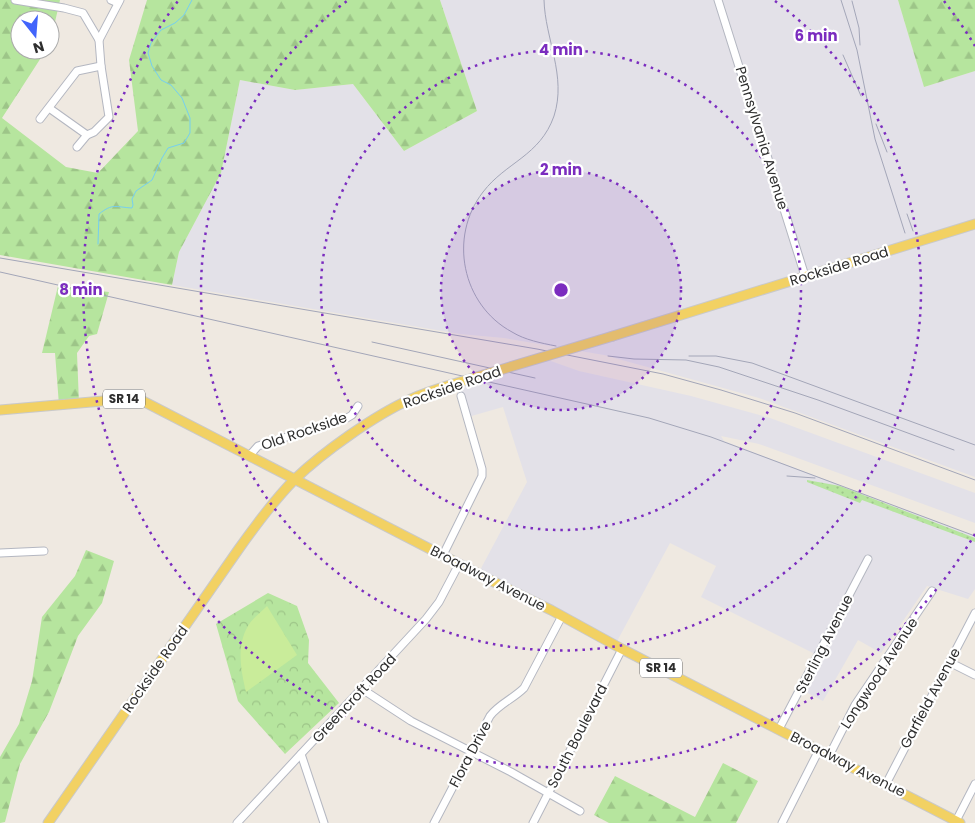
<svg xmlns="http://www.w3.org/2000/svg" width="975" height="823" font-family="Poppins,sans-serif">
<defs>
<pattern id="grass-dots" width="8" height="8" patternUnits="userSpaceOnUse" patternTransform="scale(1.25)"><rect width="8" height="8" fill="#b6e59e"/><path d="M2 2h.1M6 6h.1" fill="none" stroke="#9dc588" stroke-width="1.8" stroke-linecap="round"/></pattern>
<pattern id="forest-firs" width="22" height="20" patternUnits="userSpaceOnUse" patternTransform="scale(1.25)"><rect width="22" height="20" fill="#b6e59e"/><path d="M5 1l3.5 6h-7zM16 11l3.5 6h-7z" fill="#9dc588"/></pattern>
<pattern id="park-crowns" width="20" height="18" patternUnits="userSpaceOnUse" patternTransform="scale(1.25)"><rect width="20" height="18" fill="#b6e59e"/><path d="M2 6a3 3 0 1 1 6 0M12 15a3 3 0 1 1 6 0" fill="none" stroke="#9dc588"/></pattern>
</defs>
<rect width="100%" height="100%" fill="#efe9e1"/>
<g fill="#e3e1e8">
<polygon points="440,0 898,0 924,87 975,71 975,477 759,398 604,355 504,338 460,334 172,285 179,252 221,173 240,80 295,90 353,84 404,151 477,111"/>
<polygon points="545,359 579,371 691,396 770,418 975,493 975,523 759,444 721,436 724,441 975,536 975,589 968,599 927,586 881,653 858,640 823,701 800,689 817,655 701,597 716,566 670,543 615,645 478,574 527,482 503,407 468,417 457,383"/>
</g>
<polygon fill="url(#grass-dots)" points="807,480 840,486 975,538 975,542 862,500 860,503 807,482"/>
<g fill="url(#forest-firs)">
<polygon points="0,0 60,0 50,44 50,20 20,20 20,50 46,50 2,118 66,167 98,173 138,131 129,60 147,0 440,0 477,111 404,151 353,84 295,90 240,80 221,173 179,252 172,285 0,255"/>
<polygon points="898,0 975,0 975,71 924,87"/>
<polygon points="58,286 109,292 97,334 89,336 77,353 79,403 59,405 55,353 42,353"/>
<polygon points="86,550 114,561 102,603 78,636 49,712 20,764 5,822 0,823 0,757 19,724 32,681 42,617 75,576"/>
<polygon points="723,763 758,781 736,823 609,823 594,815 615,776 695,817"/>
</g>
<polygon fill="url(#park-crowns)" points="268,593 297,606 309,640 308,663 339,703 285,754 238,701 216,624"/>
<path fill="#c9ec9a" d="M267,606L297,655L246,692C241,671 236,646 248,626C252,619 261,612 267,606Z"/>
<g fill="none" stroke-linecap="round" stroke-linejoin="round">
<path stroke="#75cff0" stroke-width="1" d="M98,244L99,214C113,203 115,207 132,208L133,205L132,199L136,191L152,180L162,158L168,148L184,143L190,133V118L182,98L171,85L161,80L152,66L148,53L151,43L161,30L175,23L184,15L192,0"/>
<g stroke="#b4b7c1" stroke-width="9">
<g id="minor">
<polyline points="15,0 64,8 83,13 99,40 101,66 109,117 94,132 87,135 77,147"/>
<polyline points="111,0 118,3"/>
<polyline points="718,0 805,276"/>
<polyline points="99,40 120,0"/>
<polyline points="49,108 87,135"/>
<polyline points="40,119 77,71 101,66"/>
<polyline points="250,455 258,446 347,418 352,415 358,406"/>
<polyline points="0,553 44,551"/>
<polyline points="443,555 482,476 482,469 461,396"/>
<polyline points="949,662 975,675"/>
<polyline points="362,689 411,721 511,772 580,811"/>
<polyline points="779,729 868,559"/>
<polyline points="301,754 324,823"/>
<polyline points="829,756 855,705 932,591"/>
<polyline points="886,784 975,613"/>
<polyline points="956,821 975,784"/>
<polyline points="237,823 426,619 439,602 459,564"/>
<path d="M434,823L490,716C499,704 513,699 524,688L562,616"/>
<polyline points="533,823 622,649"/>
<polyline points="782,823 819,750"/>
</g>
</g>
<g stroke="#c9c9c9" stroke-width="11">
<g id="major">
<polyline points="613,336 975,224"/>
<polyline points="0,410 137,398 498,584 551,610 622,649 960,823"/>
<path d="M48,823L238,550C255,526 274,500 295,479C323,452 375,415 411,399C424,393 437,389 450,385"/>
</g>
</g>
<use href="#minor" stroke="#fff" stroke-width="7"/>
<use href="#major" stroke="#f2d163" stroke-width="9"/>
<g stroke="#a3a6b8" stroke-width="1">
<path d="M544,0C545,39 567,76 554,116C540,156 506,162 483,192C448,237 462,305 512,332C525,340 541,343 556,346"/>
<polyline points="841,0 857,50 875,139 905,233"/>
<polyline points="852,1 859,28 860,45"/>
<polyline points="843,55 861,96"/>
<polyline points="876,124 887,152"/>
<polyline points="907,214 913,231"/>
<polyline points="0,258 537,349 663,374 721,390 795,413 975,480"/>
<polyline points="0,272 649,418 711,437 975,536"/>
<polyline points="372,342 535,378"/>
<polyline points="608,356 634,359 686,360 719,367 818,400 954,450"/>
<polyline points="689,356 716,356 752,363 975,445"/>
<polyline points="787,476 815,478"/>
</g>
<g stroke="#c9c9c9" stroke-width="11" stroke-linecap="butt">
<polyline id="major-bridge" points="450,385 613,336"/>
</g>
<use href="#major-bridge" stroke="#f2d163" stroke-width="9"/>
</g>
<circle cx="561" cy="290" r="120" fill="#7b2cbf" fill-opacity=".12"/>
<g fill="none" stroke="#7b2cbf" stroke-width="2.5" stroke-dasharray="2.5 5">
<circle cx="561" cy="290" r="120"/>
<circle cx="561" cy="290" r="240"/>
<path d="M775 1A360 360 0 1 1 347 1"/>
<path d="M975 534A480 480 0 1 1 178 1M944 1A480 480 0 0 1 975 46"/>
</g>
<g text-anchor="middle" stroke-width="4.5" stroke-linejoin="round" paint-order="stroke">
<g fill="#fff" stroke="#6d6d6d" stroke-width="1">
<rect x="103" y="389.5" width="42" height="19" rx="4"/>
<rect x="640" y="658.5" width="42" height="19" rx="4"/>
</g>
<g font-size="12" font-weight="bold" fill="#2e2e2e">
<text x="124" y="403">SR 14</text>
<text x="661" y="672">SR 14</text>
</g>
<g font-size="14" fill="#2e2e2e" stroke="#fff">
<text transform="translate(762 138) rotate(73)" y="5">Pennsylvania Avenue</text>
<text transform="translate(839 266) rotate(-17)" y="5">Rockside Road</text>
<text transform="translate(452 387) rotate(-19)" y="5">Rockside Road</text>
<text transform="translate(304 431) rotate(-19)" y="5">Old Rockside</text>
<text transform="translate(488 578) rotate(27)" y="5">Broadway Avenue</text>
<text transform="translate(824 644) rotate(-63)" y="5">Sterling Avenue</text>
<text transform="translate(155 669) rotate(-55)" y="5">Rockside Road</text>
<text transform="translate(879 673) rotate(-57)" y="5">Longwood Avenue</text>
<text transform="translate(354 698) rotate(-47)" y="5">Greencroft Road</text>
<text transform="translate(930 698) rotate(-62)" y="5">Garfield Avenue</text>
<text transform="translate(577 736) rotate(-63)" y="5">South Boulevard</text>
<text transform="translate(470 754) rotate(-62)" y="5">Flora Drive</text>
<text transform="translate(848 764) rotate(27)" y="5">Broadway Avenue</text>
</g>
</g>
<circle cx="561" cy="290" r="8" fill="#7b2cbf" stroke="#fff" stroke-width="2.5"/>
<g font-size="15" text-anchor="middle" font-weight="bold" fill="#7b2cbf" stroke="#fff" stroke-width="4.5" stroke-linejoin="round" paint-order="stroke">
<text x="816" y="41">6 min</text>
<text x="561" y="55">4 min</text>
<text x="561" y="175">2 min</text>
<text x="81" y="295">8 min</text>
</g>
<g transform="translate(35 35) rotate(163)"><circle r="24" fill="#ffffff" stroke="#ababab"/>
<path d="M0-4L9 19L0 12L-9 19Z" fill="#4264fb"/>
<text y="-8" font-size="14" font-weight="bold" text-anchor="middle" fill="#2e2e2e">N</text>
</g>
</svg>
